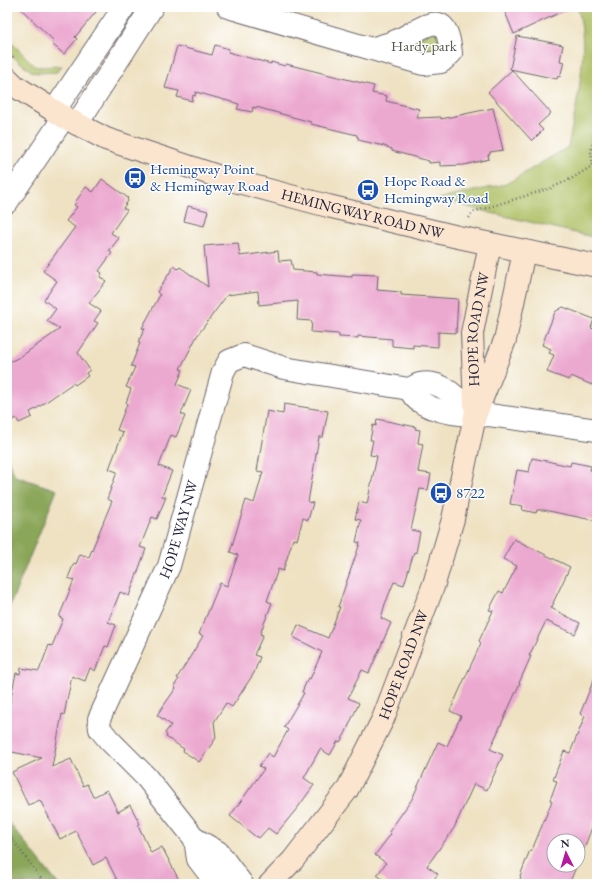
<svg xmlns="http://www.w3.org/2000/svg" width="604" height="891" font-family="'EB Garamond',serif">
<rect width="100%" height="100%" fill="#fff"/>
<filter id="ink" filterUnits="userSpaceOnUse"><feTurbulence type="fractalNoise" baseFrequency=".025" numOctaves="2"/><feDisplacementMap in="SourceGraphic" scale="8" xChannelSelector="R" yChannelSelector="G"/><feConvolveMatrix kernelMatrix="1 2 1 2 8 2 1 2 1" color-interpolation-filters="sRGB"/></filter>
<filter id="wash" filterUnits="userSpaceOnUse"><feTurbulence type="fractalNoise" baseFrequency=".012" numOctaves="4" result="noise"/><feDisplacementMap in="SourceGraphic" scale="16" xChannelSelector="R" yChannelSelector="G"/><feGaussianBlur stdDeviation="0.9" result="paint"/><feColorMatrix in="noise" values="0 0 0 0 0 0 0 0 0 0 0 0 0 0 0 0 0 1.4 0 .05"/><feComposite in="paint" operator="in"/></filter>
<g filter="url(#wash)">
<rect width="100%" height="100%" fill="#efe2c3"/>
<g fill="#adbf63" stroke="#68704f">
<path d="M577,7H597V238L479,210L439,199L506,184L568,147C576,106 591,47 577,7Z"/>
<polygon points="445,28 441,62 388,47"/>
<polygon points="7,38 36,67 62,66 57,72 38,73 31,71 7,52"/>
</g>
<g fill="#8aa659" stroke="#56644a">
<polygon points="7,456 15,476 57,490 7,613"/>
<polygon points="7,820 58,884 7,884"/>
</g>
<g id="blocks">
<g fill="#eca9d0">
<polygon points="19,7 100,7 75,37 77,39 64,54 52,44 54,41"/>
<polygon points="503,7 572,7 514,34"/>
<polygon points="517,36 563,45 560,61 564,62 560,77 558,76 557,79 510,69"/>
<polygon points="215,45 229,49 228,52 271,64 271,62 285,66 286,64 374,86 372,93 387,96 386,101 419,109 417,118 441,117 441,119 493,108 503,150 490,152 490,154 488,155 489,159 464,165 440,166 440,162 429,163 429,161 392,151 392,149 384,146 358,140 359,138 357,137 357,135 311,124 311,122 256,107 256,108 253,107 252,112 237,109 239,104 196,92 195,96 193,95 192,101 177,97 179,91 165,88 177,46 212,55"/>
<polygon points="512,70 551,113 538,125 543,130 532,141 488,92"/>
<polygon points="102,179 128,198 127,199 128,201 123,208 127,210 111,233 119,238 109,251 112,253 99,271 102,273 100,277 106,281 89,303 101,311 94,321 98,323 78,353 90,370 86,373 88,376 75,385 73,383 36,409 30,412 32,417 19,423 16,418 7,423 7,363 20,357 60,329 47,321 56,309 44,300 57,281 43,271 75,227 66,221 77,207 74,205 77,202 76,201 86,187 93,192"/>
<polygon points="188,206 208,211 204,226 184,221"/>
<polygon points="238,243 240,256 278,251 279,261 291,260 293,270 317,272 317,274 352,277 352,274 378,275 377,290 401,292 401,295 458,299 456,333 438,332 438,347 413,345 413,348 392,346 392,339 358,336 358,338 339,337 339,334 311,332 312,321 297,320 298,301 259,305 258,291 227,295 197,336 180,369 183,370 177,384 191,390 181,414 185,416 176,437 171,435 159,466 172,471 162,496 166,497 157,519 152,517 140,547 146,549 129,596 120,592 108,622 116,625 108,647 105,646 95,671 90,668 85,681 72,676 64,715 62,714 52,767 71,759 83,786 87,784 93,797 107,790 118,812 130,805 140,824 138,825 151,853 162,847 181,884 119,884 106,858 93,865 76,831 60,839 40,800 28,805 12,772 42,758 7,751 7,716 16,673 20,674 21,668 39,671 49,645 52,646 63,619 59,617 74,580 68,578 74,563 76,564 80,554 89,557 112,501 107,499 117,472 109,469 123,432 117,430 127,404 126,403 131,389 126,387 135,367 131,366 140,343 138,342 145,329 142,328 160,295 157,292 174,266 178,269 180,267 208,287 204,246"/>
<polygon points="563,307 594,319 591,328 597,330 597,372 592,385 571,376 569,380 547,372 554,355 549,353 551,349 542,345 555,312"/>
<polygon points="284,404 328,411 323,437 319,437 308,502 313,503 308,520 303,518 297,540 293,539 283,571 278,569 267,601 272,603 260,634 263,635 254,655 260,657 254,673 232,707 226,703 214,722 216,738 199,762 183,751 184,749 166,737 167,735 165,733 171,725 157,715 176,688 174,686 179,679 177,678 203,636 199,634 220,583 227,586 238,555 230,552 246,500 254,503 263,472 257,471 267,411 283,414"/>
<polygon points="377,419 416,427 415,429 420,430 418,443 423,444 418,472 431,474 428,490 420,489 411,530 420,532 416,553 414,552 404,585 394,582 385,604 381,618 391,623 369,673 362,670 348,698 359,703 345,734 340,742 338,741 330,755 320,749 304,778 314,785 299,806 276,834 268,828 259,838 257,836 256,837 230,816 264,769 259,766 268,753 273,757 288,730 284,727 304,693 302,692 308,678 310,679 322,652 293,637 298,625 328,638 340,607 338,607 360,543 356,542 361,520 355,519 359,502 367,504 377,456 370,455 373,440 370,440 373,425 376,426"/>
<polygon points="532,458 570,466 571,462 591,466 590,470 597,472 597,521 544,510 537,510 536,513 522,510 523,506 510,504 517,470 529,472"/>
<polygon points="514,539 570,567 553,603 554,603 551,608 580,623 575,634 546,621 529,656 531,656 519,683 520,683 490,749 503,755 487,790 474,784 454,828 427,866 438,874 430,884 389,884 377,875 386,863 375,855 391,834 389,832 412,799 438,742 447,746 461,716 450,711 481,643 479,641 493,611 489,610 499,591 503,593 517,566 503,559"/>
<polygon points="596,674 597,674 597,814 579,862 578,841 554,841 554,865 577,865 569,884 518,884 521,877 520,876 530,850 532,850 552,801 550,800 557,781 553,780 564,751 570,753 585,716 580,714"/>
</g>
</g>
</g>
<g filter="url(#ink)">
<use href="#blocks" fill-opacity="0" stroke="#6a656b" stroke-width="1"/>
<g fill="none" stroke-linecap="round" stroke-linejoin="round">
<g stroke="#6a656b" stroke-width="24">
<g id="street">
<path d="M228,7L372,49L423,64L441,62L451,53C446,3 424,29 396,41C388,44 380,46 372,49"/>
<polyline points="54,111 124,7"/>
<polyline points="77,124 152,7"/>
<polyline points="7,202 64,117"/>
<path d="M409,389C412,393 415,399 419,401C435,413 470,417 489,415L597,430"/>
<polyline points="195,839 198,859 217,884"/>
<path id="s1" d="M242,884L218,852L195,839L146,777L109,740L100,729L99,719L169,566L223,372L229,361L244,355L284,368L409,389C412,388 416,385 420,384C444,379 460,402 475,416"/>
</g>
</g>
<g stroke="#6a656b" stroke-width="24">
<g id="secondary">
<path id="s2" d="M7,78L15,86L64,117L106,139L223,178L328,206L458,237L597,266"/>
<path id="s3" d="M475,407L472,333L490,244"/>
<path id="s4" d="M270,884L293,860L347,790L383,719L434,584L453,519L475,416L505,340L524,252"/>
</g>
</g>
<g stroke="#6a656b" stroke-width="2.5" stroke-dasharray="1 3" stroke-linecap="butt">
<polyline points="7,51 14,58"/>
<polyline points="593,165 591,152 597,122"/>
<polyline points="469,218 473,212 551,188 571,179 597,163"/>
<polyline points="7,832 45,884"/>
</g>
<use href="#street" stroke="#fff" stroke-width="22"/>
<use href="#secondary" stroke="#fbe5cf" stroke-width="22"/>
</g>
</g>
<defs>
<g id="bus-disc" transform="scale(1.15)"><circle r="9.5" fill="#1a4fb4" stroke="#fff"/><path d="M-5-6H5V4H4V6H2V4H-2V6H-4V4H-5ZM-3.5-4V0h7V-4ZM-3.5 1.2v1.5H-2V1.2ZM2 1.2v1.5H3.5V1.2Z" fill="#fff"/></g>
</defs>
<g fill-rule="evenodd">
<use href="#bus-disc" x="135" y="178"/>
<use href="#bus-disc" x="368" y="190"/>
<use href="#bus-disc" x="441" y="493"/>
</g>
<g text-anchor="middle" stroke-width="3" stroke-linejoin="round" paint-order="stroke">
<g font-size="15" fill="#535949" stroke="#fff">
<text x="424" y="51">Hardy park</text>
</g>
<g font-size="15" fill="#164399" stroke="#fff" text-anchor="start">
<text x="150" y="174">Hemingway Point<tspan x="150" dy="17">&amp; Hemingway Road</tspan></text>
<text x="384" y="186">Hope Road &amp;<tspan x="384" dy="17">Hemingway Road</tspan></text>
<text x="456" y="498">8722</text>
</g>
<g font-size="15" fill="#22223b" stroke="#fff">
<text dy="5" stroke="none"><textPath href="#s2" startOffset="384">HEMINGWAY ROAD NW</textPath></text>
<text dy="5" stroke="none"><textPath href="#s3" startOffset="78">HOPE ROAD NW</textPath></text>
<text dy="5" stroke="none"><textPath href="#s1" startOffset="428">HOPE WAY NW</textPath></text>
<text dy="5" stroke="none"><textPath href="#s4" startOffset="259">HOPE ROAD NW</textPath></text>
</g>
</g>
<rect width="604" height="891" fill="none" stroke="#fff" stroke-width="24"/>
<g transform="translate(566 853) rotate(355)"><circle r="19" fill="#ffffff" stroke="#a7a7b1"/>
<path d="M0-3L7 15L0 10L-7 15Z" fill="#b5179e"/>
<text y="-6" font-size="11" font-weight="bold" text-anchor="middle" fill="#22223b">N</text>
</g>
</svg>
